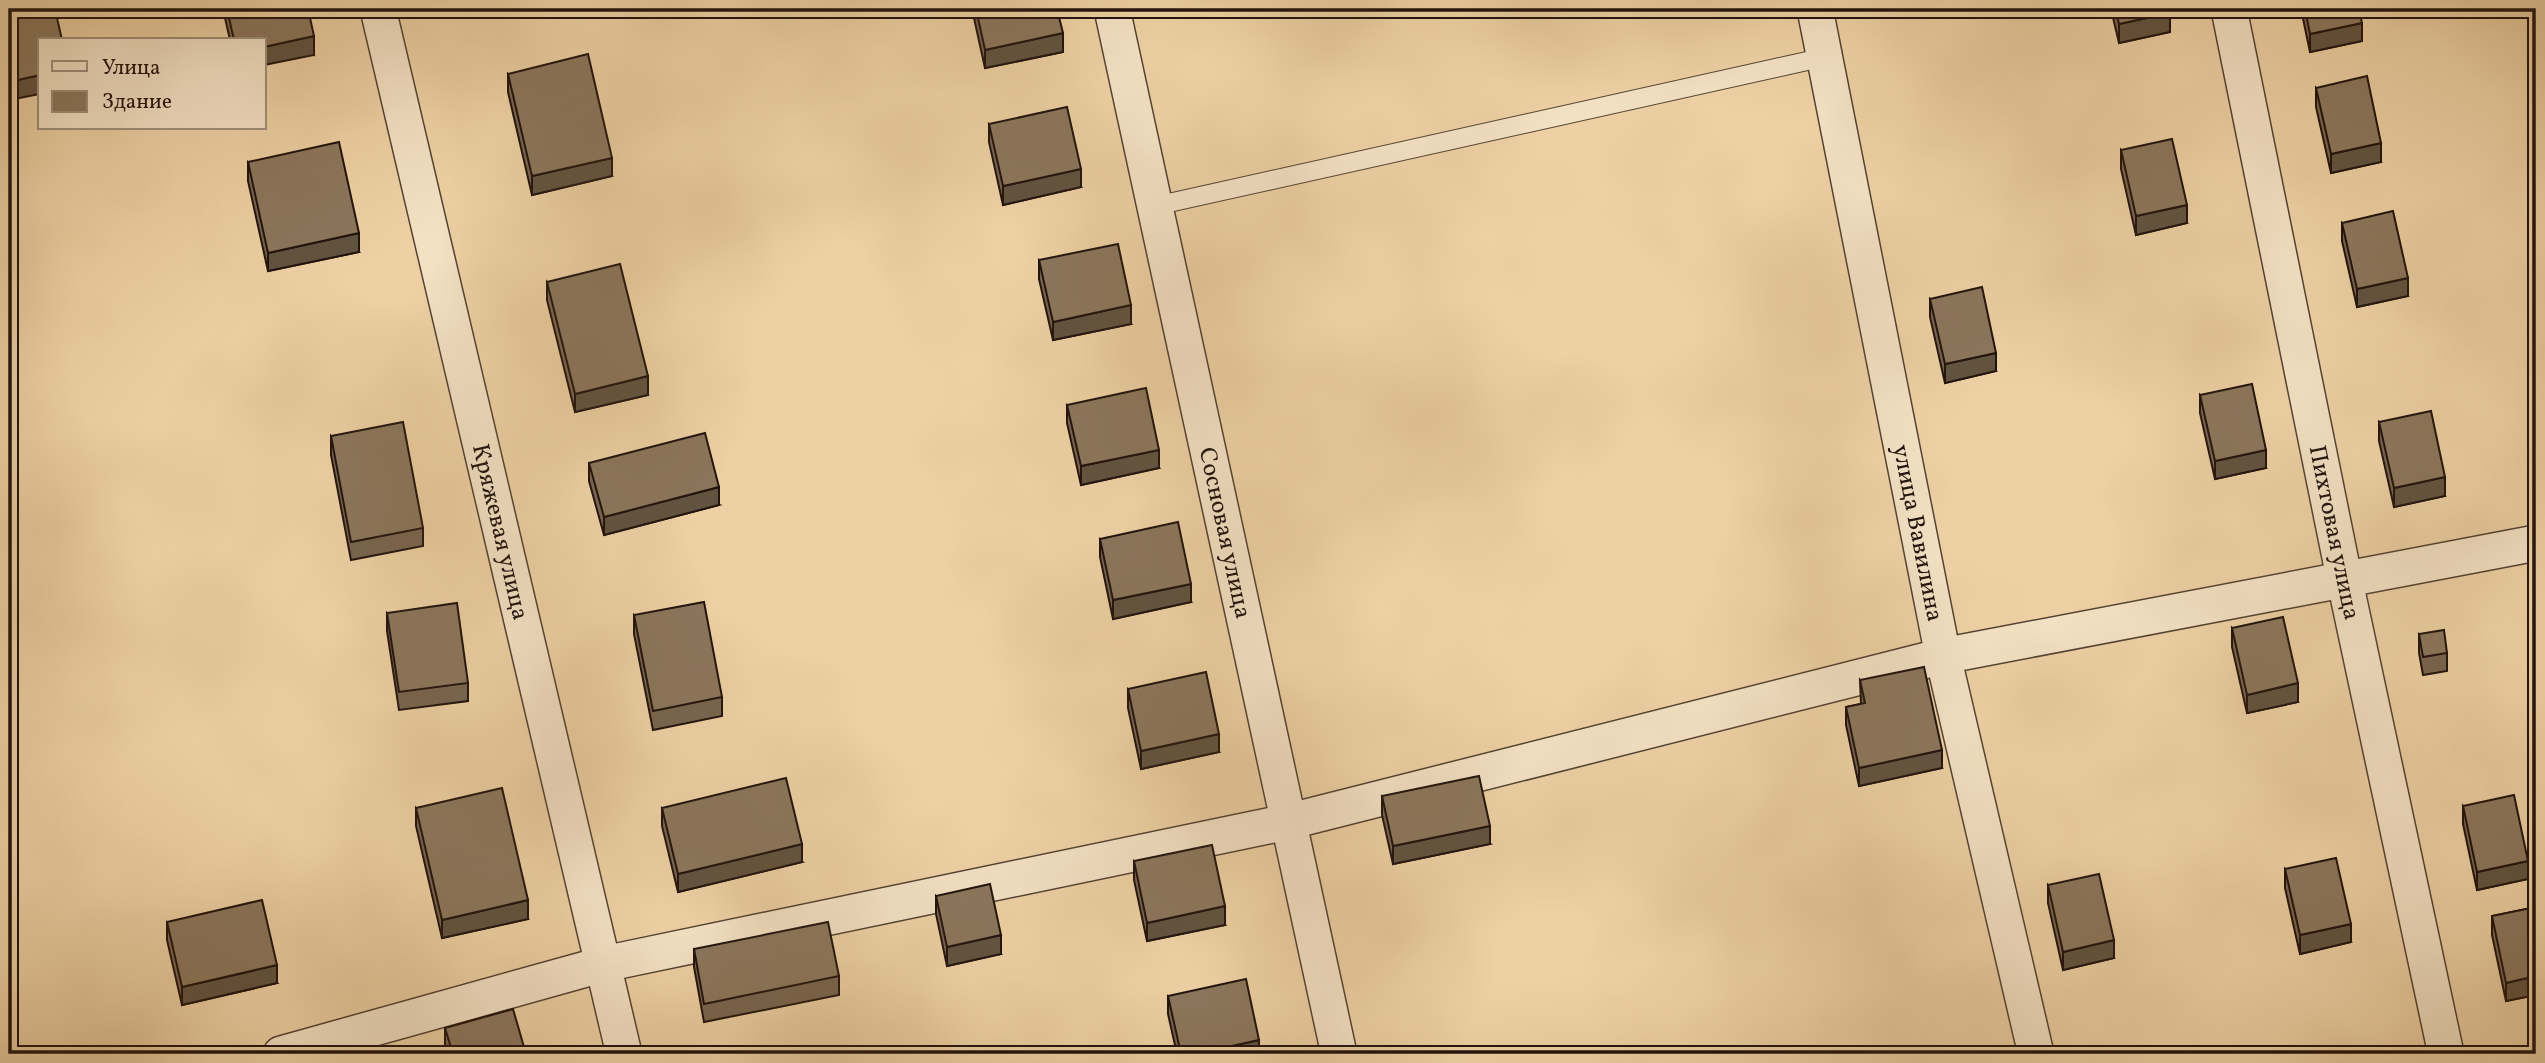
<svg xmlns="http://www.w3.org/2000/svg" width="2545" height="1063" font-family="Vollkorn,serif">
<rect width="100%" height="100%" fill="#edd1a4"/>
<filter id="stains"><feTurbulence type="fractalNoise" baseFrequency=".00286" numOctaves="4"/><feColorMatrix values="0 0 0 0 .2 0 0 0 0 .09 0 0 0 0 .02 0 0 0 .5 -.17"/></filter>
<radialGradient id="worn" r=".72"><stop offset=".6" stop-color="#630" stop-opacity="0"/><stop offset="1" stop-color="#630" stop-opacity=".3"/></radialGradient>
<g fill="none" stroke-linecap="round" stroke-linejoin="round">
<g stroke="#544233" stroke-width="20">
<polyline id="lane" points="1155,206 1825,57"/>
</g>
<g stroke="#544233" stroke-width="38">
<g id="street">
<path id="s1" d="M378,9L624,1054"/>
<path id="s2" d="M1112,9L1339,1054"/>
<path id="s3" d="M1815,9L1943,656L2036,1054"/>
<path id="s4" d="M2229,9L2344,577L2446,1054"/>
<polyline points="281,1054 604,964 1287,822 1943,656 2536,543"/>
</g>
</g>
<use href="#lane" stroke="#f3e1c4" stroke-width="18"/>
<use href="#street" stroke="#f3e1c4" stroke-width="35"/>
</g>
<g fill="#78654f" stroke="#21130d" stroke-width="2">
<polygon points="223,9 308,9 314,55 264,40 230,40"/>
<polygon points="972,9 1057,9 1063,52 985,68"/>
<polygon points="2111,9 2169,9 2170,32 2119,43"/>
<polygon points="2301,9 2359,9 2362,41 2310,52"/>
<polygon points="508,74 612,176 532,195 508,92"/>
<polygon points="2316,88 2381,162 2331,173 2316,107"/>
<polygon points="989,124 1081,187 1003,205 989,142"/>
<polygon points="2121,150 2187,223 2136,235 2121,169"/>
<polygon points="248,162 359,252 268,271 248,181"/>
<polygon points="2342,223 2408,296 2357,307 2342,241"/>
<polygon points="1039,260 1131,324 1053,340 1039,279"/>
<polygon points="547,282 648,395 575,412 547,300"/>
<polygon points="1930,299 1996,371 1945,383 1930,317"/>
<polygon points="2200,395 2266,468 2215,479 2200,413"/>
<polygon points="1067,405 1159,468 1081,485 1067,423"/>
<polygon points="2379,422 2445,496 2394,507 2379,441"/>
<polygon points="331,436 423,528 423,546 351,560 331,455"/>
<polygon points="589,463 719,505 604,535 589,481"/>
<polygon points="1100,539 1191,602 1113,619 1100,557"/>
<polygon points="387,613 468,683 468,701 399,710 387,631"/>
<polygon points="634,615 722,697 722,716 653,730 634,634"/>
<polygon points="2232,628 2298,702 2247,713 2232,647"/>
<polygon points="2419,634 2447,653 2447,671 2423,675 2419,653"/>
<polygon points="1860,680 1942,768 1859,786 1846,725 1846,707 1861,704"/>
<polygon points="1128,689 1219,752 1141,769 1128,708"/>
<polygon points="1382,796 1490,844 1393,864 1382,815"/>
<polygon points="2463,806 2528,879 2477,890 2463,824"/>
<polygon points="416,808 528,919 442,938 416,826"/>
<polygon points="662,808 802,862 678,892 662,826"/>
<polygon points="1134,861 1225,925 1147,941 1134,880"/>
<polygon points="2285,869 2351,942 2300,954 2285,888"/>
<polygon points="2048,885 2114,958 2063,970 2048,903"/>
<polygon points="936,896 1001,954 947,966 936,914"/>
<polygon points="2536,907 2536,995 2506,1001 2492,935 2492,916"/>
<polygon points="167,922 277,983 182,1005 167,940"/>
<polygon points="694,949 839,976 839,995 704,1022 694,967"/>
<polygon points="1168,996 1259,1054 1177,1054 1168,1014"/>
<polygon points="445,1028 526,1054 448,1054 445,1046"/>
</g>
<g fill="#615340" stroke="#21130d" stroke-width="2">
<polygon points="2170,13 2170,32 2119,43 2119,24"/>
<polygon points="2362,23 2362,41 2310,52 2310,34"/>
<polygon points="1063,33 1063,52 985,68 985,50"/>
<polygon points="314,36 314,55 264,65 264,47"/>
<polygon points="40,75 40,94 9,100 9,82"/>
<polygon points="2381,143 2381,162 2331,173 2331,154"/>
<polygon points="612,158 612,176 532,195 532,176"/>
<polygon points="1081,169 1081,187 1003,205 1003,186"/>
<polygon points="2187,205 2187,223 2136,235 2136,216"/>
<polygon points="359,233 359,252 268,271 268,253"/>
<polygon points="2408,278 2408,296 2357,307 2357,289"/>
<polygon points="1131,305 1131,324 1053,340 1053,322"/>
<polygon points="1996,353 1996,371 1945,383 1945,364"/>
<polygon points="648,376 648,395 575,412 575,394"/>
<polygon points="1159,450 1159,468 1081,485 1081,466"/>
<polygon points="2266,450 2266,468 2215,479 2215,461"/>
<polygon points="2445,477 2445,496 2394,507 2394,488"/>
<polygon points="719,487 719,505 604,535 604,517"/>
<polygon points="1191,584 1191,602 1113,619 1113,600"/>
<polygon points="2298,683 2298,702 2247,713 2247,695"/>
<polygon points="1219,734 1219,752 1141,769 1141,751"/>
<polygon points="1942,750 1942,768 1859,786 1859,768"/>
<polygon points="1490,826 1490,844 1393,864 1393,846"/>
<polygon points="802,844 802,862 678,892 678,874"/>
<polygon points="2528,861 2528,879 2477,890 2477,872"/>
<polygon points="528,900 528,919 442,938 442,920"/>
<polygon points="1225,906 1225,925 1147,941 1147,923"/>
<polygon points="2351,924 2351,942 2300,954 2300,935"/>
<polygon points="1001,935 1001,954 947,966 947,947"/>
<polygon points="2114,940 2114,958 2063,970 2063,952"/>
<polygon points="277,965 277,983 182,1005 182,987"/>
<polygon points="2536,976 2536,995 2506,1001 2506,983"/>
<polygon points="9,987 11,987 11,1005 9,1006"/>
<polygon points="1259,1040 1259,1054 1195,1054"/>
</g>
<g fill="#8b765c" stroke="#21130d" stroke-width="2">
<polygon points="49,9 55,9 62,40 40,40 40,75 9,82 9,18"/>
<polygon points="227,9 308,9 314,36 264,47 264,40 234,40"/>
<polygon points="976,9 1057,9 1063,33 985,50"/>
<polygon points="2115,9 2169,9 2170,13 2119,24"/>
<polygon points="2305,9 2359,9 2362,23 2310,34"/>
<polygon points="588,54 612,158 532,176 508,74"/>
<polygon points="2367,76 2381,143 2331,154 2316,88"/>
<polygon points="1067,107 1081,169 1003,186 989,124"/>
<polygon points="2172,139 2187,205 2136,216 2121,150"/>
<polygon points="339,142 359,233 268,253 248,162"/>
<polygon points="2393,211 2408,278 2357,289 2342,223"/>
<polygon points="1118,244 1131,305 1053,322 1039,260"/>
<polygon points="620,264 648,376 575,394 547,282"/>
<polygon points="1982,287 1996,353 1945,364 1930,299"/>
<polygon points="2252,384 2266,450 2215,461 2200,395"/>
<polygon points="1146,388 1159,450 1081,466 1067,405"/>
<polygon points="2431,411 2445,477 2394,488 2379,422"/>
<polygon points="403,422 423,528 351,542 331,436"/>
<polygon points="705,433 719,487 604,517 589,463"/>
<polygon points="1178,522 1191,584 1113,600 1100,539"/>
<polygon points="704,602 722,697 653,711 634,615"/>
<polygon points="457,603 468,683 399,692 387,613"/>
<polygon points="2283,617 2298,683 2247,695 2232,628"/>
<polygon points="2444,630 2447,653 2423,657 2419,634"/>
<polygon points="1924,667 1942,750 1859,768 1846,707 1865,703 1860,680"/>
<polygon points="1206,672 1219,734 1141,751 1128,689"/>
<polygon points="1479,776 1490,826 1393,846 1382,796"/>
<polygon points="786,778 802,844 678,874 662,808"/>
<polygon points="502,788 528,900 442,920 416,808"/>
<polygon points="2514,795 2528,861 2477,872 2463,806"/>
<polygon points="1212,845 1225,906 1147,923 1134,861"/>
<polygon points="2336,858 2351,924 2300,935 2285,869"/>
<polygon points="2099,874 2114,940 2063,952 2048,885"/>
<polygon points="990,884 1001,935 947,947 936,896"/>
<polygon points="262,900 277,965 182,987 167,922"/>
<polygon points="2536,907 2536,976 2506,983 2492,916"/>
<polygon points="828,922 839,976 704,1004 694,949"/>
<polygon points="1246,979 1259,1040 1195,1054 1181,1054 1168,996"/>
<polygon points="513,1009 526,1054 453,1054 445,1028"/>
</g>
<g text-anchor="middle" stroke-width="7" stroke-linejoin="round" paint-order="stroke">
<g font-size="24" fill="#21130d" stroke="#f3e1c4">
<text dy="8" stroke="none"><textPath href="#s1" startOffset="537">Кряжевая улица</textPath></text>
<text dy="8" stroke="none"><textPath href="#s2" startOffset="536">Сосновая улица</textPath></text>
<text dy="8" stroke="none"><textPath href="#s4" startOffset="534">Пихтовая улица</textPath></text>
<text dy="8" stroke="none"><textPath href="#s3" startOffset="534">улица Вавилина</textPath></text>
</g>
</g>
<rect width="2545" height="1063" fill="none" stroke="#edd1a4" stroke-width="35"/>
<rect x="10" y="10" width="2524" height="1042" fill="none" stroke="#21130d" stroke-width="3.5"/>
<rect x="18" y="18" width="2510" height="1028" fill="none" stroke="#21130d" stroke-width="2"/>
<rect x="38" y="38" width="228" height="91" fill="#f3e1c4" stroke="#9f8f7b" stroke-width="2"/>
<rect x="52" y="61" width="35" height="10" fill="#f3e1c4" stroke="#9f8f7b" stroke-width="2"/>
<text x="102" y="74" font-size="21" fill="#21130d">Улица</text>
<rect x="52" y="91" width="35" height="21" fill="#8b765c" stroke="#9f8f7b" stroke-width="2"/>
<text x="102" y="108" font-size="21" fill="#21130d">Здание</text>
<rect width="100%" height="100%" filter="url(#stains)"/>
<rect width="100%" height="100%" fill="url(#worn)"/>
</svg>
